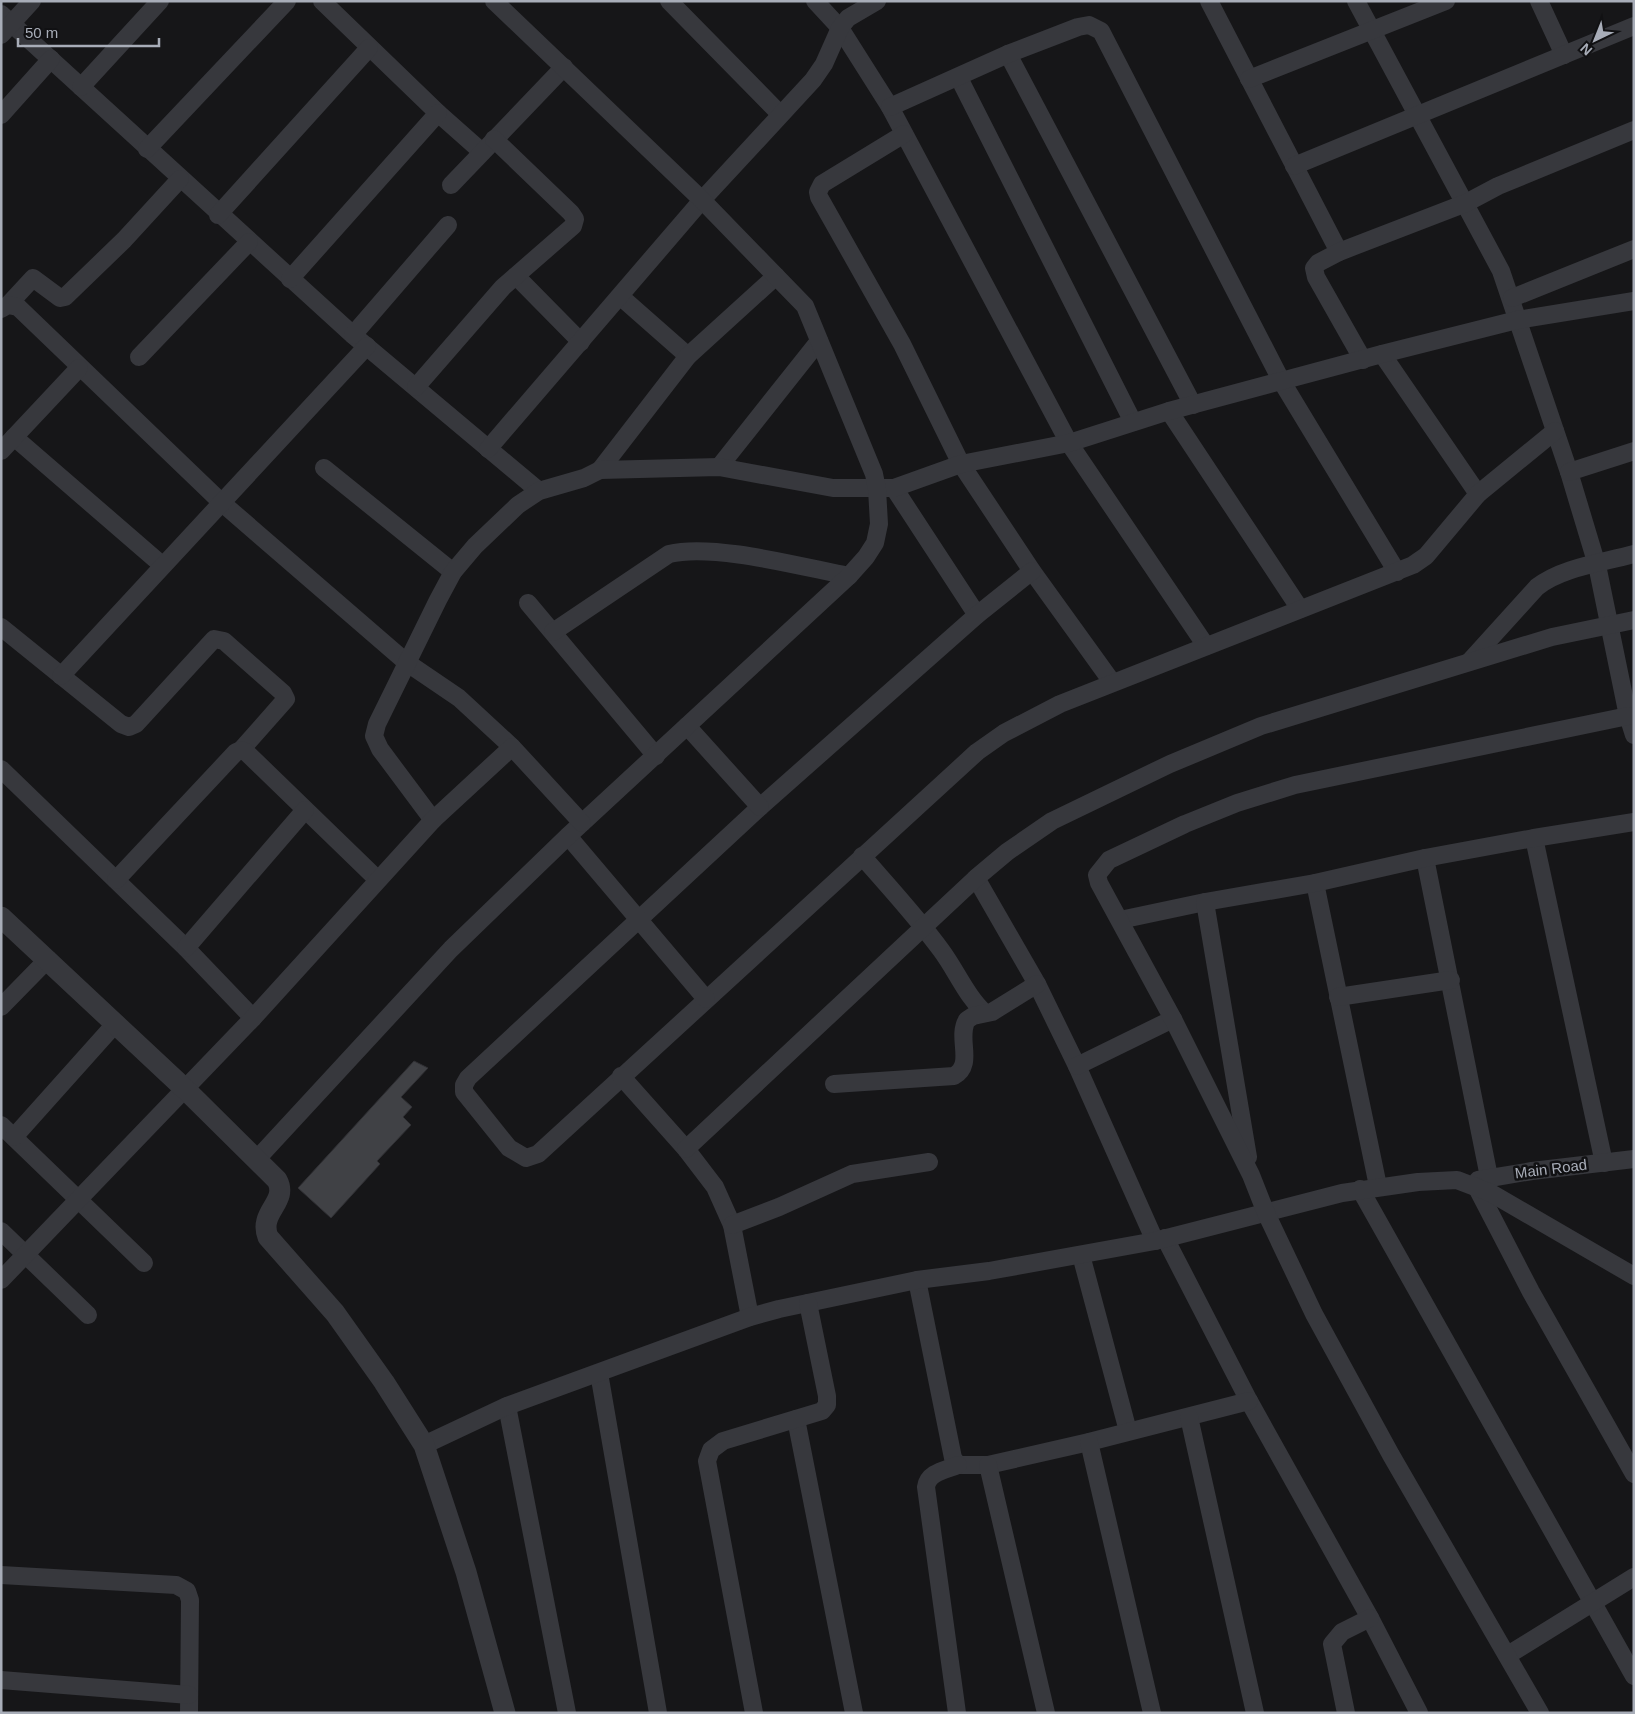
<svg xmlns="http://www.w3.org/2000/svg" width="1635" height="1714" font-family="Helvetica,sans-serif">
<rect width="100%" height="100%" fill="#161618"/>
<polygon fill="#404145" stroke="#303034" points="414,1061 428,1068 401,1097 412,1107 403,1117 411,1125 377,1161 380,1164 331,1218 298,1188"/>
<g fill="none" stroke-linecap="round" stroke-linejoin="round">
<g stroke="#37383d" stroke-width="18">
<polyline points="322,1 438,113 482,152"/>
<polyline points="669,1 780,114"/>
<polyline points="815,1 840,28 890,107 1069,443 1206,646"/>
<polyline points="1209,1 1339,252"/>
<polyline points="1356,1 1501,271 1569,472 1597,565 1628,716 1634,735"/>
<polyline points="1539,1 1564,55"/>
<polyline points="1,14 353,335 539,491"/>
<polyline points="1,35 32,1"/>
<polyline points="1008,54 1193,405"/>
<polyline points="959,78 1133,422"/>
<polyline points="1249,79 1446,1"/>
<polyline points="81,87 160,1"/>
<polyline points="890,107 1008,54 1078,27 1089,25 1101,31 1282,382 1397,572"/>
<polyline points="1,115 51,59"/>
<polyline points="904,134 822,184 818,192 819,197 902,344 961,464 1032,571 1112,682"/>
<polyline points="147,149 287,1"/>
<polyline points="1294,166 1634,26"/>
<polyline points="451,185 564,67"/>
<polyline points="218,215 369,48"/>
<polyline points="516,276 581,342"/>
<polyline points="290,279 438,113"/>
<polyline points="621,297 688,356"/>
<polyline points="1512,298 1634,249"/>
<polyline points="8,305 33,278 60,298 65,297 124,240 180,179"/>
<polyline points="1,309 8,305 18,307 221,502 406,662 459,698 512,747"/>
<polyline points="353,335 448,225"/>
<polyline points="1382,354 1478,494"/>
<polyline points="139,357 249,242"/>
<polyline points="1363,360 1316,277 1314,268 1318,263 1339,252 1466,203 1498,186 1634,130"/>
<polyline points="416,387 503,287 573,226 575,219 571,213 494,139"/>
<polyline points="1169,411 1300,609"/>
<polyline points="14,437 162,565"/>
<polyline points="488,449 702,200 813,80 824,64 840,28 848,18 877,1"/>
<polyline points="1,451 79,368"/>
<polyline points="719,467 819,341"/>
<polyline points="324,468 453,572"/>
<polyline points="600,470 688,356 776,276"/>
<polyline points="1569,472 1634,451"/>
<polyline points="894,488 977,615"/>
<polyline points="1032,571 977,615 760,807 468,1078 464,1085 464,1092 509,1148 526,1158 538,1154 977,752 1004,733 1060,704 1413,565 1426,556 1478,494 1555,431"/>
<polyline points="528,603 656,756"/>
<polyline points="1,627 121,724 129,727 136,724 214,639 224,641 283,693 286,699 241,750"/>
<path d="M553,632L669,554C713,543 802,567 849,576"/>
<path d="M1469,662L1537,587C1563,567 1602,563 1634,554"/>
<polyline points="61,676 367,346"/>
<polyline points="687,726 760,807"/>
<polyline points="1,769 186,948 253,1018"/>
<polyline points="433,820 380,749 374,736 377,724 438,600 453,572 475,546 518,505 539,491 584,478 600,470 719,467 833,488 894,488 961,464 1069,443 1169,411 1382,354 1517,320 1634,301"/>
<polyline points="568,836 706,999"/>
<polyline points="1534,838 1604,1163"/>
<path d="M862,856C889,887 917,917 941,950C956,970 967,997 985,1013"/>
<polyline points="1425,858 1489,1177"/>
<polyline points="976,878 1037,984 1077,1066 1155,1241"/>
<polyline points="116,880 236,752 241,750 246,752 377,879"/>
<polyline points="1315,883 1378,1186"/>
<polyline points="1120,920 1205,902"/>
<polyline points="186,948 305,810"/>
<polyline points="1338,997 1451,980"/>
<polyline points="1,1007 48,959"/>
<polyline points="1077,1066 1173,1019"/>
<polyline points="621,1076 686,1149 715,1187 732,1225 750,1317"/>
<path d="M834,1084L954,1076C975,1064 956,1038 967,1020L973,1016L992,1012L1037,984"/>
<polyline points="1,1125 144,1263"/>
<polyline points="14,1137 116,1023"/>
<polyline points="686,1149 976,878 1007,852 1052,821 1170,764 1261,726 1552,637 1634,620"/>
<polyline points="1248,1157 1205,902 1315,883 1425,858 1534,838 1634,822"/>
<polyline points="257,1159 451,949 568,836 849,576 866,557 875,543 879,524 877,489 874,474 805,306 702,200 494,1"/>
<polyline points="1478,1180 1532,1171 1634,1159"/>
<polyline points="1476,1186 1531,1292 1634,1474"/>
<polyline points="1360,1189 1634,1676"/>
<polyline points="732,1225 779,1207 852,1174 929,1162"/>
<polyline points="1,1231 88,1315"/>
<polyline points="1165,1238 1249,1401 1370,1618 1419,1713"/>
<polyline points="1081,1255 1128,1431"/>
<polyline points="1,1280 253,1018 433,820 512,747 582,823"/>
<polyline points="917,1280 953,1458 958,1465 988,1465 1089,1442 1249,1401"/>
<polyline points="599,1373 658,1713"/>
<polyline points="507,1406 567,1713"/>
<polyline points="1189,1417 1255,1713"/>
<polyline points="796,1419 854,1713"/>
<polyline points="1089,1442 1152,1713"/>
<polyline points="424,1445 507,1406 750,1317 779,1309 917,1280 989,1271 1155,1241 1342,1193 1418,1182 1457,1180 1491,1193 1634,1276"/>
<polyline points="988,1465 1046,1713"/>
<polyline points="1,1575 176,1585 187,1591 190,1600 189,1713"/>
<polyline points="1508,1655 1634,1577"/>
<polyline points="1,1680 189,1695"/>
<polyline points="754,1713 707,1461 711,1450 723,1441 822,1411 827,1405 827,1396 808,1303"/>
<path d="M957,1713L926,1487C928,1472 946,1470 958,1465"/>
<polyline points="1346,1713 1332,1644 1342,1632 1370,1618"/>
<polyline points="1540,1713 1391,1455 1314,1314 1266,1213 1251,1175 1173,1019 1099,883 1097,875 1109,860 1185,824 1237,803 1295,785 1628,716"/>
</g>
<path stroke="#37383d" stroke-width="21" d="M1,917L185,1089L277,1180C289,1202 258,1212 268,1237L335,1313L384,1382L424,1445L466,1572L505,1713"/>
</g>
<g text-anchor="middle" stroke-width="5" stroke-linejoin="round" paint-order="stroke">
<g font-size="15" fill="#a8adb8" stroke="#111113">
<text transform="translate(1551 1169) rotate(-7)" y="5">Main Road</text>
</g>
</g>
<rect width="1635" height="1714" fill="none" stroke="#a8adb8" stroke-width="5"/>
<g transform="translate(1595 40) rotate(223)" stroke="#111113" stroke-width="4" paint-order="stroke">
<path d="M0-4L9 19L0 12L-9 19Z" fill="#a8adb8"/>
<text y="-8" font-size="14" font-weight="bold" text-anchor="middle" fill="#a8adb8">N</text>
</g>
<path d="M18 38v8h141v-8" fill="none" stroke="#a8adb8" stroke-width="2.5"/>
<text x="25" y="38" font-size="15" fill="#a8adb8" stroke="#111113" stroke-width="4" paint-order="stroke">50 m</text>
</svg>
